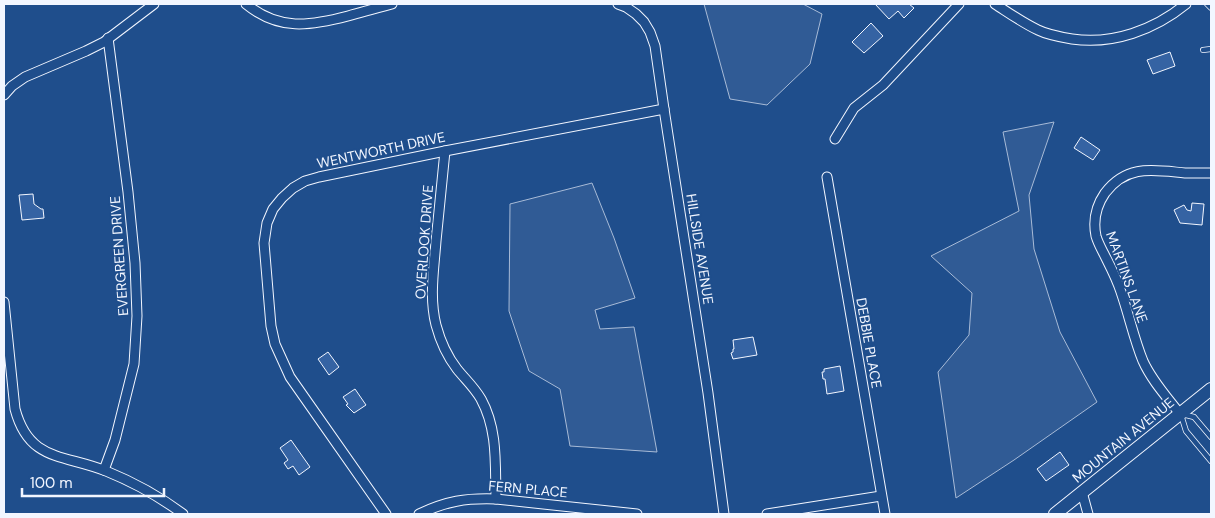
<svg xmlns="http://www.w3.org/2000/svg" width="1215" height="518" font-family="'DM Sans',sans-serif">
<rect width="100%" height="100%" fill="#1f4e8c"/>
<g fill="#305b95" stroke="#a8bbd7">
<polygon points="704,4 803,4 822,14 810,64 767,105 730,99"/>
<polygon points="1054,122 1029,195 1034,249 1060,332 1097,402 1014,460 956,498 938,372 969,335 972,293 931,256 1019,211 1003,132"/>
<polygon points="592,183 614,238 635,298 595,310 600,329 634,327 657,452 570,446 560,389 529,371 509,311 510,204"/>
</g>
<g fill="#3563a3" stroke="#f2f6ff">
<polygon points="875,4 909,4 914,8 904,18 898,11 889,19"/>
<polygon points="871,23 883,36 864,53 852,42"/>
<polygon points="1170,52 1175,66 1153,74 1147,60"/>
<polygon points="1081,137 1100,150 1093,160 1074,148"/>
<polygon points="33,194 34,204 41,209 43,209 44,218 22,220 19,195"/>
<polygon points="1192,203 1204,204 1202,225 1180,223 1174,210 1184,205 1187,210 1191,211"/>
<polygon points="753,337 757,355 733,359 731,353 733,352 733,349 734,349 733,340"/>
<polygon points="328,352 339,367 329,375 318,359"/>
<polygon points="840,366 844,391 827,394 825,379 823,379 822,372 824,372 824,369"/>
<polygon points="355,389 366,405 354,413 346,405 348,404 343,397"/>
<polygon points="291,440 310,467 299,475 293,466 288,469 284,463 288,460 280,448"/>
<polygon points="1060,452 1069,465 1046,481 1037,469"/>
</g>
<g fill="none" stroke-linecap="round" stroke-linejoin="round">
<g stroke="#f2f6ff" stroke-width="6">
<g id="lane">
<polyline points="1207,4 1211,8"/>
<polyline points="1203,50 1211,49"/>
<polyline points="1182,414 1194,417 1211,437"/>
<polyline points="1181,415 1186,431 1211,461"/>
</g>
</g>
<g stroke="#f2f6ff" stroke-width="11">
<g id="street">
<path d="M246,4C279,31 310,26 348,16C362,12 377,8 392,4"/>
<polyline points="618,4 626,7 636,14 644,22 650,32 655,46 664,109 708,393 724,514"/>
<path d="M995,4C1009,13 1023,23 1038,30C1048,35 1060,37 1072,39C1113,45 1154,30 1186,4"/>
<polyline points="4,95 12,86 25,77 86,51 104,42 154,4"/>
<polyline points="835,139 854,108 883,85 959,4"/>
<path d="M445,151C442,181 439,211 436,241C434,269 429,297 436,325C440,340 447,356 457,369C465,379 474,387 481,399C498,430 495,464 496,499"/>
<polyline points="827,177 885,514"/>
<path d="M4,302L15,409C29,462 64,454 106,471C133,482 159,496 183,514"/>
<path d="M1180,414C1167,397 1152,381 1143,361C1134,339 1129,315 1121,292C1117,279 1110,266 1104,254C1101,248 1098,243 1096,236C1093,221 1096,206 1105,193C1127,164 1153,170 1185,173C1193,173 1202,173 1211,173"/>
<polyline points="104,470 115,440 134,364 137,316 135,263 128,192 108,38"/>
<polyline points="1082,492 1088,514"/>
<polyline points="386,514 290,377 275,344 271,326 264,243 267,223 273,209 282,198 293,188 305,181 319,177 445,151 664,109"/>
<path d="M419,514C447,501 465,498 496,499L637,514"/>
<polyline points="767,514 881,496"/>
</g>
</g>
<g stroke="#f2f6ff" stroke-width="14">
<polyline id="secondary" points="1055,514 1211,389"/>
</g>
<use href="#lane" stroke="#1f4e8c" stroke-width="4.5"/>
<use href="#street" stroke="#1f4e8c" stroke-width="9"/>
<use href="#secondary" stroke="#1f4e8c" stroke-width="12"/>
</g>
<g text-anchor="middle" stroke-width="4" stroke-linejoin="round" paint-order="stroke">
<g font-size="14" fill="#f2f6ff" stroke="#1f4e8c">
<text transform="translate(381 150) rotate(-12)" y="5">WENTWORTH DRIVE</text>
<text transform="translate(424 242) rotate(-86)" y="5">OVERLOOK DRIVE</text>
<text transform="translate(700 249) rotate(81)" y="5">HILLSIDE AVENUE</text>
<text transform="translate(119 256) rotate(-94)" y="5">EVERGREEN DRIVE</text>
<text transform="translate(1127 277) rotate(70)" y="5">MARTINS LANE</text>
<text transform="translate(869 343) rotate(80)" y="5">DEBBIE PLACE</text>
<text transform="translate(1123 440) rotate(-39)" y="5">MOUNTAIN AVENUE</text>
<text transform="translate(528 489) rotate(5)" y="5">FERN PLACE</text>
</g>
</g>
<rect width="1215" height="518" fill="none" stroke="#f2f6ff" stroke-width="10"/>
<path d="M22 488v8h142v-8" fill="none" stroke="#f2f6ff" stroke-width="2.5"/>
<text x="30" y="488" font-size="15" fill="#f2f6ff" stroke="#1f4e8c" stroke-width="4" paint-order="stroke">100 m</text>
</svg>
